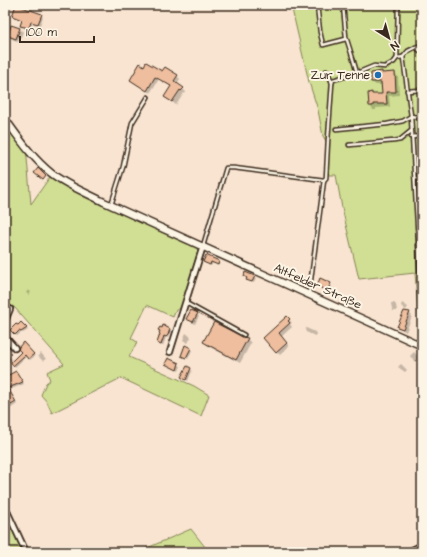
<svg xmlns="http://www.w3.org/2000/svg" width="427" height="557" font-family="'Architects Daughter',sans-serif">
<rect width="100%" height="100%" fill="#f8e4d0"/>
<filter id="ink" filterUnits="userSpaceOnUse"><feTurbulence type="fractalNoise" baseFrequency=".025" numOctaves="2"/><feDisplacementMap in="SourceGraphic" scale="8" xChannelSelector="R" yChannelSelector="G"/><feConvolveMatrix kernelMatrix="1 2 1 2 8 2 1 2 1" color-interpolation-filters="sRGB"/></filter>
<g filter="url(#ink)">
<g fill="#d0df93" stroke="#868458">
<polygon points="291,5 422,5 422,339 419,322 415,273 359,279 342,208 336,175 329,175 326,141 323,136 318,110 309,82"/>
<polygon points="5,119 26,147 31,204 52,174 196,246 198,251 181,308 176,310 173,317 147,305 131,338 137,342 129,357 194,386 209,395 201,416 121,378 52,413 47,402 41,395 46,383 50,380 47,372 64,364 15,308 7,303 5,307"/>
<polygon points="5,513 23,552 5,552"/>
<polygon points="191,529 209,552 138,552"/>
</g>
<g fill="#0003">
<polygon points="41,15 43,17 40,25 33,23 30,30 22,26 23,21 13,16"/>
<polygon points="12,26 20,29 23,32 19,42 12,39 9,36"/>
<polygon points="37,31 40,32 39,36 36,34"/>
<polygon points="144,67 177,76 180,79 177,84 186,92 185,94 184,93 176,105 166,97 172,87 159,79 150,93 131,80"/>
<polygon points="377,73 395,73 398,77 399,95 389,96 390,107 376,108 376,110 373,110 370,106 372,94 373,95 383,95 382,85 376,85 372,82"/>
<polygon points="417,154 422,154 422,164 418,161"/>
<polygon points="420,188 422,188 422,194 420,192"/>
<polygon points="207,256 219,261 220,263 219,265 213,263 211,266 206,263"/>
<polygon points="254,277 256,279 254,283 249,281 248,278"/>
<polygon points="321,280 332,286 329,292 318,286"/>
<polygon points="28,290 31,292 29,295 26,293"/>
<polygon points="391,303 394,303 396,305 397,311 393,311 392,309"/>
<polygon points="402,303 408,307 406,310 401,306"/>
<polygon points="191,311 199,316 195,324 187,319"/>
<polygon points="409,313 412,316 406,332 398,327"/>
<polygon points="287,317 292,323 290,324 292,327 281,337 289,346 280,355 264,338"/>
<polygon points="21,323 28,330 23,333 22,332 17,336 11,330"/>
<polygon points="306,328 315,332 316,334 315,336 306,332 305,330"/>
<polygon points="169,329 171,331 168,338 166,337 163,346 160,345 158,343 161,334"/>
<polygon points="186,333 191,337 188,343 183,340"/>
<polygon points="247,339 251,343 240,363 208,346 204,342"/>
<polygon points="23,344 35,356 30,360 27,356 15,367 12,362 23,352"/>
<polygon points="190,349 192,350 188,359 182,355"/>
<polygon points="414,352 419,357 415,362 410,356"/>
<polygon points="41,353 46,359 43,361 38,356"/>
<polygon points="9,356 12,360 8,363 5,358"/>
<polygon points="168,360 181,366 179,371 166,364"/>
<polygon points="401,364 407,370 405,372 398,367"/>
<polygon points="190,369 192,371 188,381 182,377"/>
<polygon points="16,372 24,384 9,390 17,404 10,409 9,408 5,409 5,378"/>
</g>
<g fill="#eebe9e" stroke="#3b2a1e">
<polygon points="16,5 42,14 38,24 31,22 29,28 20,26 22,20 12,16"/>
<polygon points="11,25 20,28 16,39 8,36"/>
<polygon points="146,62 162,71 165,67 178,75 174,81 184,88 181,91 180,90 172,102 164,97 171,86 155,77 147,91 130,80 140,63 144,66"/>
<polygon points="382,71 382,73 395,72 396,92 386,92 387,104 373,104 373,106 369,106 368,93 372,92 372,94 382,94 381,82 371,82 371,73"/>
<polygon points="38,168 46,176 43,180 34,173"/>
<polygon points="206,255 219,261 218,265 211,262 210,265 203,262"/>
<polygon points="245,272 255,276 252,282 246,280 247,278 244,276"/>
<polygon points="320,278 331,283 327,291 317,286"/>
<polygon points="191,310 198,313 193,322 186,319"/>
<polygon points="404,311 410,312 403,329 397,327"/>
<polygon points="287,316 290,319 288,321 290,323 279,333 287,343 276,353 263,338"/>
<polygon points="21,322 27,328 21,332 19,331 15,335 10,330 16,324 18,325"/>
<polygon points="214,322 243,337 248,338 236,360 203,342"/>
<polygon points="163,325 170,329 168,335 166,337 164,336 161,345 157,343 160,334 159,333 160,331 158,330 160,327 162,328"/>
<polygon points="23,342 34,354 28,359 25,355 13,366 11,362 21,352 18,349 19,347"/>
<polygon points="185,345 191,348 186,358 181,356"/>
<polygon points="168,358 179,363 177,370 165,364"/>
<polygon points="187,366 191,368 186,380 181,377"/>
<polygon points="16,371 23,382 8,388 16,402 7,407 5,405 5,377"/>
</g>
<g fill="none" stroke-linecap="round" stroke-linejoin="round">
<g stroke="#3b2a1e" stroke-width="5.5">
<g id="lane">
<polyline points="317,5 320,32 323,45 346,39"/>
<polyline points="343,5 346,37 353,59 357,73"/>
<polyline points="416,47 422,45"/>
<polyline points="397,58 398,5"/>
<polyline points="326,71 328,72 332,83"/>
<polyline points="407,91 422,90"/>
<polyline points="422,118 411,116 422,310"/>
<polyline points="336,129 387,124 403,121 411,116 403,57 408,51 416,47 422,53"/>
<polyline points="411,137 422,136"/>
<polyline points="349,145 394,141 400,140 411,131"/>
<polyline points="415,179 422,178"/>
<polyline points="111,205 123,167 132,123 148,97"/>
<polyline points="203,246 226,168 234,168 324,180"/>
<polyline points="309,294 324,180 326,178 328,140 332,83 333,80 357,73 374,66 385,67 394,62 397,58 403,57"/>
<polyline points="186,303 244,335"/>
</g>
</g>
<g stroke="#3b2a1e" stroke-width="8">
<g id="street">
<polyline points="5,321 10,309"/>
<polyline points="5,337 15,348"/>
<polyline points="170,352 203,246"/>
<polyline points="5,507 26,552"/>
<polyline points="408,552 422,545"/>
</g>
</g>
<g stroke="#3b2a1e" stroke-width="9">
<path id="secondary" d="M5,119C19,138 32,158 51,173C66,185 87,193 104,202L420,345L422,349"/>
</g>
<use href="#lane" stroke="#fcf5e5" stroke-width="2.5"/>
<use href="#street" stroke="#fcf5e5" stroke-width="4.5"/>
<use href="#secondary" stroke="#fcf5e5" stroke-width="6"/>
</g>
</g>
<circle fill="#1f6fb2" stroke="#fcf5e5" stroke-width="1.5" cx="378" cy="75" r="4"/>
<g text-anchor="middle" stroke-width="4" stroke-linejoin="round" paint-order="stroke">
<g font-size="12" fill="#3b2a1e" stroke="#fcf5e5" text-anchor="end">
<text x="370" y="79">Zur Tenne</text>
</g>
<g font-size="12" fill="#3b2a1e" stroke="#fcf5e5">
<text transform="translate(318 286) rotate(24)" y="4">Altfelder Straße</text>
</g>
</g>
<rect width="427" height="557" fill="none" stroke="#fcf5e5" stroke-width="20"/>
<rect x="10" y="10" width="407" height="537" fill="none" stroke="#3b2a1e" stroke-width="1.5" filter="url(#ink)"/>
<g transform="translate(389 38) rotate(143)" stroke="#fcf5e5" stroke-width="3" paint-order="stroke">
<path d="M0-3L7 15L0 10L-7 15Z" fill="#3b2a1e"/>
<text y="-6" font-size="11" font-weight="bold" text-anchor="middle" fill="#3b2a1e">N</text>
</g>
<path d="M20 36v6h74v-6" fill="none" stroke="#3b2a1e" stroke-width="2"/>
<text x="26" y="36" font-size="12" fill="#3b2a1e" stroke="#fcf5e5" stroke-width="3" paint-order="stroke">100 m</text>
</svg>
